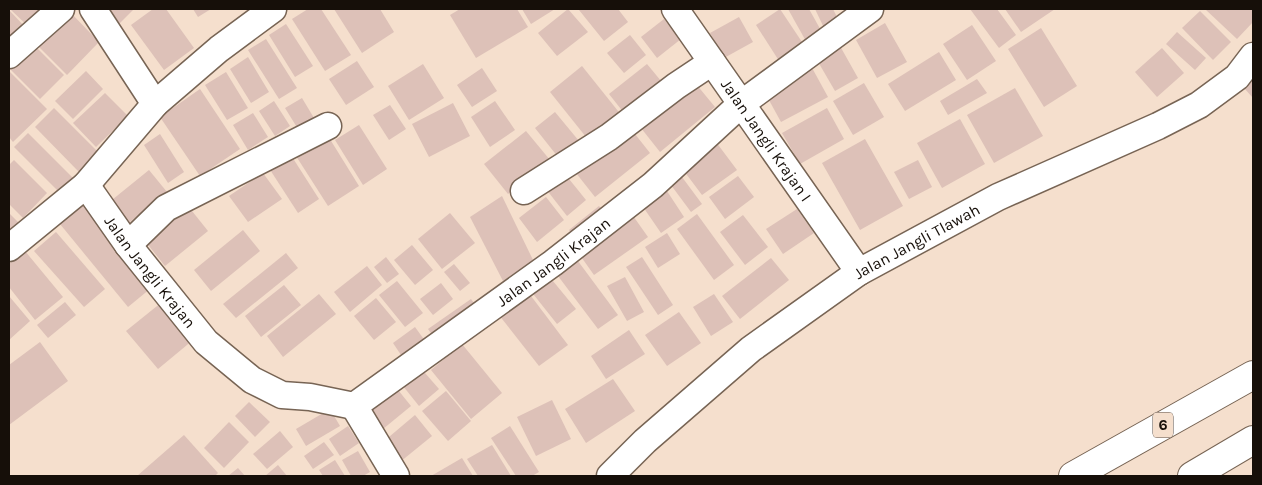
<svg xmlns="http://www.w3.org/2000/svg" width="1262" height="485" font-family="Karla,sans-serif">
<rect width="100%" height="100%" fill="#f5dfcd"/>
<g fill="#ddc1b8">
<polygon points="10,9 41,9 46,14 31,29"/>
<polygon points="102,9 134,9 118,25"/>
<polygon points="153,9 166,9 194,48 164,70 131,25"/>
<polygon points="193,9 211,9 198,17"/>
<polygon points="308,9 321,9 351,55 325,71 292,19"/>
<polygon points="334,9 380,9 394,32 362,53"/>
<polygon points="460,9 517,9 528,27 476,58 450,15"/>
<polygon points="522,9 555,9 531,24"/>
<polygon points="568,9 588,32 557,56 538,33"/>
<polygon points="581,9 618,9 628,22 604,41 579,10"/>
<polygon points="780,9 806,48 781,64 756,25"/>
<polygon points="788,9 809,9 823,34 807,43"/>
<polygon points="815,9 833,9 840,23 825,30"/>
<polygon points="970,9 997,9 1016,35 999,48"/>
<polygon points="1005,9 1055,9 1021,32"/>
<polygon points="1205,9 1253,9 1253,22 1237,39"/>
<polygon points="9,10 27,29 9,47"/>
<polygon points="68,10 99,42 67,75 35,43"/>
<polygon points="1200,11 1231,42 1213,60 1182,28"/>
<polygon points="739,17 753,42 724,58 710,33"/>
<polygon points="664,19 681,39 657,58 641,37"/>
<polygon points="885,23 907,62 877,78 856,40"/>
<polygon points="286,24 313,66 295,77 269,35"/>
<polygon points="972,25 996,61 967,80 943,44"/>
<polygon points="1041,28 1077,86 1044,107 1008,49"/>
<polygon points="1177,32 1206,58 1195,70 1166,44"/>
<polygon points="630,35 646,55 624,73 607,53"/>
<polygon points="266,39 297,88 279,99 248,50"/>
<polygon points="34,45 64,75 40,99 10,69"/>
<polygon points="840,46 858,78 835,91 817,60"/>
<polygon points="1162,48 1184,73 1157,97 1135,72"/>
<polygon points="939,52 956,80 905,111 888,84"/>
<polygon points="248,57 269,92 251,103 230,69"/>
<polygon points="357,61 374,87 346,105 329,79"/>
<polygon points="423,64 444,98 409,120 388,86"/>
<polygon points="647,64 666,87 628,118 609,94"/>
<polygon points="582,66 622,116 590,142 550,92"/>
<polygon points="811,66 828,97 781,122 764,91"/>
<polygon points="482,68 497,91 472,107 457,85"/>
<polygon points="9,71 47,109 13,142 9,137"/>
<polygon points="86,71 103,89 73,119 55,101"/>
<polygon points="226,72 248,108 227,120 205,85"/>
<polygon points="977,79 987,93 948,115 940,101"/>
<polygon points="1253,79 1253,98 1244,88"/>
<polygon points="864,83 884,117 853,135 833,101"/>
<polygon points="696,84 715,107 660,152 641,128"/>
<polygon points="1015,88 1043,136 994,163 967,115"/>
<polygon points="200,89 240,149 200,176 160,117"/>
<polygon points="105,93 128,116 96,147 73,123"/>
<polygon points="302,98 314,118 298,129 285,108"/>
<polygon points="274,101 290,126 275,136 259,111"/>
<polygon points="495,101 515,130 490,147 471,117"/>
<polygon points="453,103 470,136 429,157 412,124"/>
<polygon points="390,105 406,129 389,140 373,115"/>
<polygon points="54,108 98,152 79,172 35,127"/>
<polygon points="827,108 844,139 800,164 782,133"/>
<polygon points="555,112 579,141 558,157 535,128"/>
<polygon points="253,113 268,137 248,150 233,125"/>
<polygon points="960,119 985,164 942,188 917,143"/>
<polygon points="359,125 387,169 363,185 335,140"/>
<polygon points="631,129 650,153 595,197 576,173"/>
<polygon points="526,131 550,160 508,194 484,164"/>
<polygon points="28,133 74,179 60,193 14,147"/>
<polygon points="160,134 184,172 168,183 144,145"/>
<polygon points="328,136 359,186 328,206 296,156"/>
<polygon points="713,138 737,170 702,195 678,163"/>
<polygon points="865,139 903,206 860,230 822,163"/>
<polygon points="287,149 319,199 298,213 265,162"/>
<polygon points="14,160 47,193 23,218 9,204 9,165"/>
<polygon points="918,160 932,187 909,199 894,172"/>
<polygon points="149,170 167,192 125,226 107,204"/>
<polygon points="263,173 282,199 248,222 229,196"/>
<polygon points="679,173 702,204 691,212 668,181"/>
<polygon points="565,174 586,200 567,216 546,189"/>
<polygon points="738,176 754,197 725,219 709,197"/>
<polygon points="663,185 684,217 661,233 639,201"/>
<polygon points="502,196 534,262 503,281 470,217"/>
<polygon points="546,197 564,220 537,242 519,218"/>
<polygon points="88,201 156,284 128,307 60,224"/>
<polygon points="184,201 208,231 165,266 141,236"/>
<polygon points="599,206 606,214 575,238 569,230"/>
<polygon points="797,209 814,233 783,254 766,229"/>
<polygon points="9,213 20,224 9,236"/>
<polygon points="450,213 475,243 442,269 418,239"/>
<polygon points="631,213 648,237 594,275 577,251"/>
<polygon points="697,214 734,265 714,280 677,229"/>
<polygon points="743,215 768,247 745,265 720,232"/>
<polygon points="243,230 260,251 211,291 194,270"/>
<polygon points="56,232 105,289 84,307 34,251"/>
<polygon points="667,233 680,254 658,268 645,247"/>
<polygon points="412,245 433,270 415,285 394,260"/>
<polygon points="25,251 63,297 35,320 9,287 9,264"/>
<polygon points="286,253 298,268 236,318 223,304"/>
<polygon points="572,253 618,315 598,329 552,268"/>
<polygon points="386,257 399,274 387,283 374,267"/>
<polygon points="642,257 673,305 658,315 626,267"/>
<polygon points="771,258 789,280 740,319 722,296"/>
<polygon points="454,264 470,283 460,291 444,272"/>
<polygon points="367,266 382,285 350,312 334,292"/>
<polygon points="548,275 576,309 557,324 530,290"/>
<polygon points="625,277 644,312 627,321 607,286"/>
<polygon points="397,281 423,313 405,327 379,295"/>
<polygon points="441,283 453,299 433,315 420,299"/>
<polygon points="284,285 301,305 261,337 245,316"/>
<polygon points="528,292 568,345 539,366 499,315"/>
<polygon points="319,294 336,314 283,357 267,336"/>
<polygon points="714,294 733,322 711,336 693,307"/>
<polygon points="9,296 30,321 9,340"/>
<polygon points="376,298 396,322 374,340 354,316"/>
<polygon points="471,299 482,314 439,344 428,329"/>
<polygon points="65,302 76,315 48,338 37,325"/>
<polygon points="162,302 193,340 158,369 126,331"/>
<polygon points="679,312 701,343 667,366 645,335"/>
<polygon points="415,327 428,345 405,361 393,343"/>
<polygon points="629,330 645,354 606,379 591,356"/>
<polygon points="40,342 68,381 9,425 9,365"/>
<polygon points="462,344 502,393 471,419 431,370"/>
<polygon points="418,365 439,389 419,406 399,381"/>
<polygon points="613,379 635,411 586,443 565,409"/>
<polygon points="394,385 411,406 383,429 366,408"/>
<polygon points="446,391 471,421 448,441 422,411"/>
<polygon points="552,400 571,439 536,456 517,417"/>
<polygon points="249,402 270,422 255,437 235,416"/>
<polygon points="330,409 340,426 306,446 296,429"/>
<polygon points="415,415 432,436 400,462 383,442"/>
<polygon points="229,422 249,442 224,468 204,448"/>
<polygon points="348,426 359,443 340,456 329,439"/>
<polygon points="510,426 539,472 532,476 516,476 491,438"/>
<polygon points="280,431 293,447 267,469 253,454"/>
<polygon points="184,435 218,473 215,476 137,476"/>
<polygon points="324,442 334,455 313,469 304,456"/>
<polygon points="492,445 511,476 478,476 467,459"/>
<polygon points="358,451 370,472 363,476 351,476 342,460"/>
<polygon points="462,458 473,476 431,476"/>
<polygon points="335,460 345,476 323,476 319,470"/>
<polygon points="278,465 287,476 265,476"/>
<polygon points="238,468 245,476 228,476"/>
</g>
<g fill="none" stroke-linecap="round" stroke-linejoin="round">
<g stroke="#776454" stroke-width="29">
<g id="street">
<path id="s1" d="M675,9L859,272"/>
<polyline points="9,55 61,9"/>
<polyline points="155,104 219,49 273,9"/>
<path id="s2" d="M86,185L128,245L206,342L252,380L282,395L310,397L354,406L553,263L653,185L741,104L870,9"/>
<polyline points="524,191 609,137 676,86 712,62"/>
<polyline points="128,245 166,208 328,126"/>
<polyline points="9,248 86,185 155,104 93,9"/>
<polyline points="354,406 396,476"/>
<path id="s3" d="M610,476L645,441L751,349L859,272L998,197L1158,126L1199,105L1237,77L1253,56"/>
</g>
</g>
<g stroke="#776454" stroke-width="30">
<g id="highway">
<polyline points="1073,476 1253,375"/>
<polyline points="1192,476 1253,440"/>
</g>
</g>
<use href="#street" stroke="#fff" stroke-width="26"/>
<use href="#highway" stroke="#fff" stroke-width="28"/>
</g>
<g text-anchor="middle" stroke-width="4.5" stroke-linejoin="round" paint-order="stroke">
<rect fill="#f5dfcd" stroke="#594d44" stroke-width="1" x="1153" y="412.5" width="20" height="25" rx="4"/>
<g font-size="15" font-weight="bold" fill="#160f09">
<text x="1163" y="430">6</text>
</g>
<g font-size="16" fill="#160f09" stroke="#f5dfcd">
<text dy="6" stroke="none"><textPath href="#s1" startOffset="160">Jalan Jangli Krajan I</textPath></text>
<text dy="6" stroke="none"><textPath href="#s3" startOffset="388">Jalan Jangli Tlawah</textPath></text>
<text dy="6" stroke="none"><textPath href="#s2" startOffset="610">Jalan Jangli Krajan</textPath></text>
<text dy="6" stroke="none"><textPath href="#s2" startOffset="108">Jalan Jangli Krajan</textPath></text>
</g>
</g>
<rect width="1262" height="485" fill="none" stroke="#160f09" stroke-width="20"/>
</svg>
